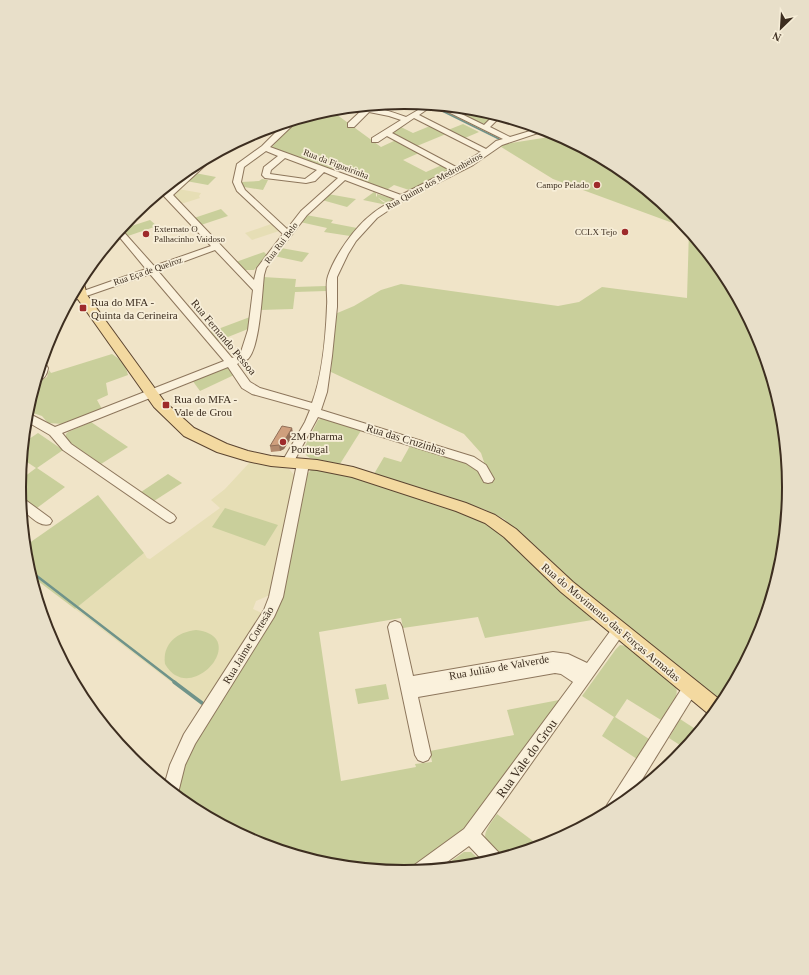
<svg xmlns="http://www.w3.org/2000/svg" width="809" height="975" font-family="Georgia,serif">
<rect width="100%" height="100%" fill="#f0e4c8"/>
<g fill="#e6deb5">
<polygon points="178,189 201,193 199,196 200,198 181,204 173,195"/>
<polygon points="271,224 279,231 252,240 245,233"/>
<polygon points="250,462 289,469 295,476 270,595 256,601 253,609 262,613 204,707 75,609 144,553 147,558 150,559 220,508 211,500 225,489"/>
</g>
<g fill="#c9cf9b">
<polygon points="465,108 481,110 477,115 492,118 485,124 471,119 458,112 458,110"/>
<polygon points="329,109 381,147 396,140 419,153 403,160 426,172 442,165 447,168 448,171 412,191 394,185 385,191 357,181 366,174 341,163 329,170 272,147 293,123 301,121 303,117"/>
<polygon points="463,124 479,132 465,138 448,130"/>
<polygon points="430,126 446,134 417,146 393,133 401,127 413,133"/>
<polygon points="555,133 619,167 677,215 689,229 553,179 498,145 543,138"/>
<polygon points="195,173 216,177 208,185 186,181"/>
<polygon points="262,179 268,180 263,190 244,187 241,182 259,181"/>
<polygon points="374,192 376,193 376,196 383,202 387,203 377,197 377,194 394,199 387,205 363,200"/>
<polygon points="328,194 356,199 347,207 322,200"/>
<polygon points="221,209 228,216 201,225 194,218"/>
<polygon points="306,215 333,220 331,223 357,228 350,236 324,232 327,228 300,222"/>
<polygon points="150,220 157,226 128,236 122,229"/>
<polygon points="689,230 725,274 761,340 783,413 790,488 783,563 761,635 723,704 575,589 504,519 486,510 374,474 384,457 401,462 411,444 467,462 476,467 487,482 491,483 481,453 464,434 331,372 335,314 354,306 381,290 401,284 558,306 579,302 602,287 687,298"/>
<polygon points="281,248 309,253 302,262 274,256"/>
<polygon points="264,252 267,255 254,270 245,270 236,262"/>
<polygon points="263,277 296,279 295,287 326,286 326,291 295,292 293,309 260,310"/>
<polygon points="250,317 248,329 218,341 210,332"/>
<path d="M112,354C120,359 126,365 128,375L106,383L108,395L97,400L102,409L63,424L48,423L42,416L27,411L35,384L47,377L49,370L51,373Z"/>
<polygon points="227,367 234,375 200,391 192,380"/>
<polygon points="323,418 362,429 340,464 310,458 303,453 304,448 318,420"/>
<polygon points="91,422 128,447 101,464 65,439 66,434 68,432"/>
<polygon points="38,433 63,450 37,468 65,487 37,508 20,497 19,487 20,486 20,480 36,468 24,460 25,458 22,457 23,443"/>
<polygon points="315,469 364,479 469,514 491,525 598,619 485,638 478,617 403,628 401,618 319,632 341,781 416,767 415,764 432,762 430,751 514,735 507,710 559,700 476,817 457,836 406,873 329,866 257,844 190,808 175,796 177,783 187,754 258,638 306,475 311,470"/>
<polygon points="168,474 182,483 154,501 141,492"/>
<polygon points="98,495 144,553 75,609 30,575 26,562 25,546"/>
<polygon points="225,508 278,525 265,546 212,527"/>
<path d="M196,630C252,636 190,708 165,664C162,644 177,632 196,630Z"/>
<path d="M620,645L627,646L676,687C680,698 667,711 661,720L627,699L615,717L649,739L637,759L602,736L614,717L582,696L616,649Z"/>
<polygon points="386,684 389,699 358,704 355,689"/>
<polygon points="680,719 700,732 686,749 669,738"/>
<path d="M497,814L541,847L502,859C482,838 479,839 497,814Z"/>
<polygon points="464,852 471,852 484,864 439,870"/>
</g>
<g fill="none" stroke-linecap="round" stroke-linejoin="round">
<g stroke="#6f938a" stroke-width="1.5">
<polyline points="428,104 499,139"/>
<polyline points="554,136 575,144"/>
</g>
<polyline stroke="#6f938a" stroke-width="2.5" points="29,570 176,683"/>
<polyline stroke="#6f938a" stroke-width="3.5" points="174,682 202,703"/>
<g stroke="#8d765c" stroke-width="2">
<g id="minor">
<path d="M434,105L445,106L484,125L495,114L501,116L490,127L510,137L540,128L547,130L502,145L473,165L404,200L377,218L356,241L348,254L337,277V307L332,356L327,392L321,410L474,457L486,465L494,479L492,482L488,483L484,482L478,471L466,463L318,417L292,465L288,466L284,465L282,462L305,422L310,410L252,394L242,388L228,367L62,433L71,444L174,515L176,518L174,521L170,523L166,521L63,450L50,435L26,421V412L55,427L224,361L150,274L69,302L72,295L146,269L117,234L121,229L154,266L211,246L160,192L165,188L168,191L198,163L211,156V160L173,195L254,280L257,268L283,234L237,191L233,182L237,164L262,146L286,122L295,120V123L270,147L401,195L450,170L387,136L378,142H372V138L401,120L389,116L369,112L354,127H348V123L362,110L353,107C371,105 389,111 406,117L425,106L429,108L419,115L486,149L496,141L503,139ZM414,118L481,152L456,167L392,133ZM266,151L278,156L264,167L262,175L265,178L306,183L315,181L324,172L338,178L301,211L287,229L245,190L241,182L244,167ZM285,158L317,170L305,179L270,174L271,170ZM345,180L395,199C387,204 379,208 372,214C355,227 335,255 328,276C325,285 328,297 327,306C326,335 322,377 312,403L260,388L250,382L237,364C240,362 245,361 248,359C260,347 262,292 264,275L266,268L307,215ZM215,250L253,290L248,330L240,355L232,358L158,271Z"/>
<path d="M42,362L45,363L48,368C47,375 43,381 36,381Z"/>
<polygon points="303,460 307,461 309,464 283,597 274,617 195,744 185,765 177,797 164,786 170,765 184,734 264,610 269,597 297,464 299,461"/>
<path d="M20,497L24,499L50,518L52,521L50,524C40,528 29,515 21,509Z"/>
<polygon points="395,621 400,623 402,627 413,676 553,652 568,654 587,663 614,626 619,624 624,626 626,630 481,834 501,855 502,859 486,864 469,846 436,870 411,872 413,866 464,829 573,682 561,674 555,673 418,697 431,755 428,760 423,762 418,760 415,755 388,627 390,623"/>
<polygon points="691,680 696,682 698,687 696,692 630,799 618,808 606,815 605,811 607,805 686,682"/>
</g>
</g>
<g stroke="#5b4430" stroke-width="2">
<polygon id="major" points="80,281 84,284 87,295 164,401 194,428 227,444 248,451 271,456 317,460 353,467 466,503 495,515 516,529 573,582 724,703 713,717 711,716 561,592 504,537 485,523 456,511 352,477 317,470 271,466 247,461 217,452 184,436 154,407 75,295 74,292"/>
</g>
<use href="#minor" fill="#faf1dc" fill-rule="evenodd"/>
<use href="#major" fill="#f3d9a0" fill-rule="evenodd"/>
</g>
<polygon fill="#b2896c" points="292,428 293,435 284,449 280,451 271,452 270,446"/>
<polygon fill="#916f58" points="292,428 293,435 284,449 280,451 279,445"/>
<polygon fill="#cf9f7d" stroke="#916f58" points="282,426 292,428 283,443 279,445 270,446"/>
<g fill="#9e2a2b" stroke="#f7eed8" stroke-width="1.5">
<circle cx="597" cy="185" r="4"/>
<circle cx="625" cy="232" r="4"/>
<circle cx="146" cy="234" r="4"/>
<rect x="79" y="304" width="8" height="8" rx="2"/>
<rect x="162" y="401" width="8" height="8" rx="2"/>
<circle cx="283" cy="442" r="4"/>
</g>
<g text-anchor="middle" stroke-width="3.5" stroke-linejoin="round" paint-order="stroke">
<g font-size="9" fill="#3d2e20" stroke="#f7eed8">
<text transform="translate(336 164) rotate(21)" y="3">Rua da Figueirinha</text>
<text transform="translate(434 181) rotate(-29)" y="3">Rua Quinta dos Medronheiros</text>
<text transform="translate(281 243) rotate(-53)" y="3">Rua Rui Belo</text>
<text transform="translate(148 271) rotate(-19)" y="3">Rua Eça de Queiroz</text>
</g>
<g font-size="9" fill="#3d2e20" stroke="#f7eed8" text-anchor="end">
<text x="589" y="188">Campo Pelado</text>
<text x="154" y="232" text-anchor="start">Externato O<tspan x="154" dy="10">Palhacinho Vaidoso</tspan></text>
<text x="617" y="235">CCLX Tejo</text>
</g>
<g font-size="11" fill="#3d2e20" stroke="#f7eed8" text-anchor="start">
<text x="91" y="306">Rua do MFA -<tspan x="91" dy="13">Quinta da Cerineira</tspan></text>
<text x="174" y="403">Rua do MFA -<tspan x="174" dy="13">Vale de Grou</tspan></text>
<text x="291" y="440">2M Pharma<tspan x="291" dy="13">Portugal</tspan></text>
</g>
<g font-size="11" fill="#3d2e20" stroke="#f7eed8">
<text transform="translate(224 337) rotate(50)" y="4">Rua Fernando Pessoa</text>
<text transform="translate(406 439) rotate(17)" y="4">Rua das Cruzinhas</text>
<text transform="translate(611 622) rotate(40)" y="4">Rua do Movimento das Forças Armadas</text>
<text transform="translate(248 645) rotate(-59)" y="4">Rua Jaime Cortesão</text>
<text transform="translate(499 667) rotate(-10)" y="4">Rua Julião de Valverde</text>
</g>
<g font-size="13" fill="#3d2e20" stroke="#f7eed8">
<text transform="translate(526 758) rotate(-54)" y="5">Rua Vale do Grou</text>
</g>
</g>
<path d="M0 0H809V975H0ZM26 487a378 378 0 1 1 756 0a378 378 0 1 1-756 0Z" fill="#e8dfc9" fill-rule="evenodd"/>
<path fill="none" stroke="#3d2e20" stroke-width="2" d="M26 487a378 378 0 1 1 756 0a378 378 0 1 1-756 0Z"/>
<g transform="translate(781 28) rotate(205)" stroke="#f7eed8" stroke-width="3" paint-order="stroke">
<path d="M0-3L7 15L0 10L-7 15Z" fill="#3d2e20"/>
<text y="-6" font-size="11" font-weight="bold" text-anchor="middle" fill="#3d2e20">N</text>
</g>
</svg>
